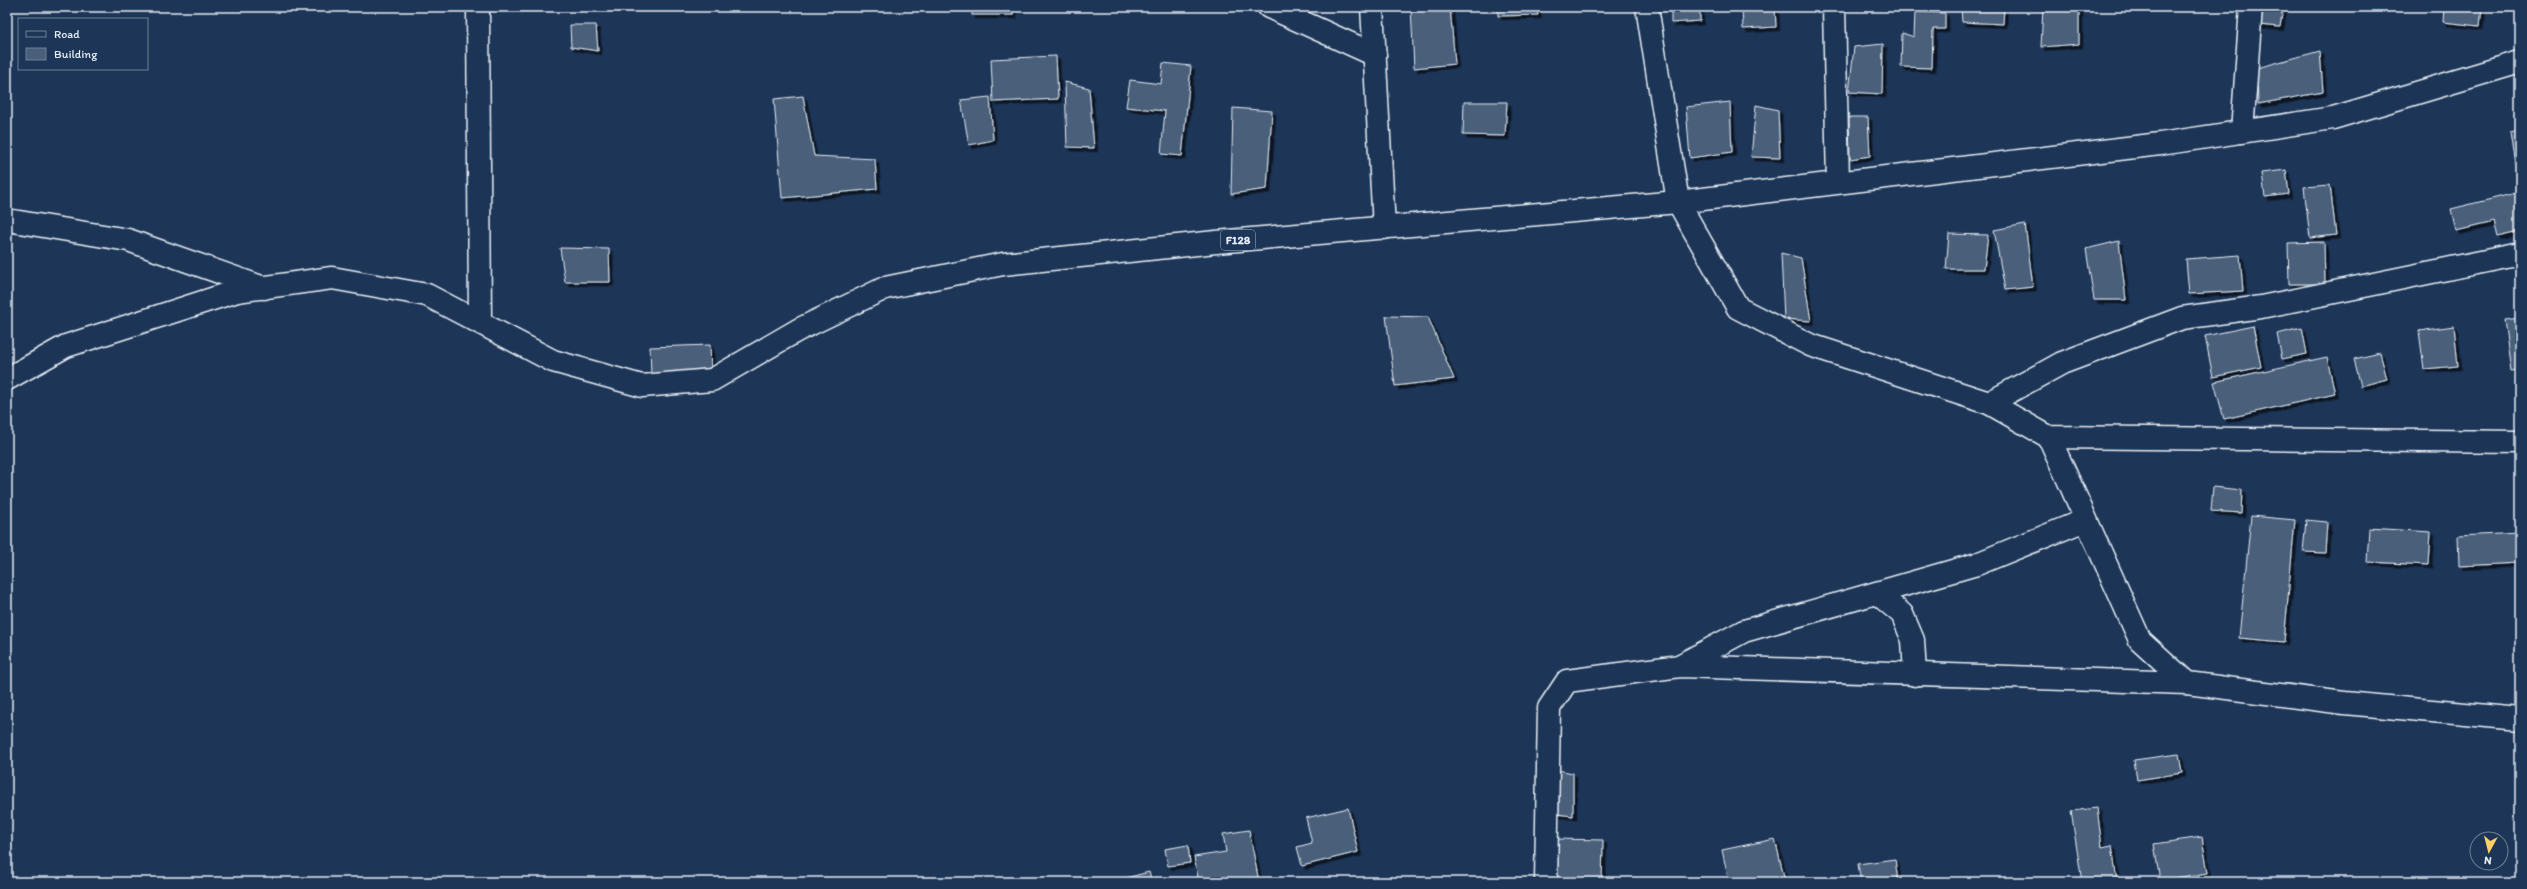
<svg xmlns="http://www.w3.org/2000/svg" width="2527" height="889" font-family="Itim,sans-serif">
<defs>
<filter id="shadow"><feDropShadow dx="3.5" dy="3.5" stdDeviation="0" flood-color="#0009"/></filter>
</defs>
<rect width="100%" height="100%" fill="#1d3557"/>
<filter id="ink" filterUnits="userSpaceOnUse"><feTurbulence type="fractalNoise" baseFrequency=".025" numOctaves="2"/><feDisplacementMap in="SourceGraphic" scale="8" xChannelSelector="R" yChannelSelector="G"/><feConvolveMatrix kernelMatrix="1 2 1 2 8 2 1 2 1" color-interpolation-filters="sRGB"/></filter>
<g filter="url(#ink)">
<g fill="#495e7a" stroke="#e8f1f8" filter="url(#shadow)">
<rect x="972" y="7" width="41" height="8"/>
<polygon points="1411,7 1450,7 1455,64 1414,68"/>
<polygon points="1498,7 1537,7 1538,15 1498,16"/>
<polygon points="1671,7 1700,7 1700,21 1671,23"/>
<polygon points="1742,7 1775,7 1776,27 1743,29"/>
<polygon points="1961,7 2004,7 2003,24 1962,22"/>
<polygon points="2043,7 2079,7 2079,44 2041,47"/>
<polygon points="2260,7 2283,7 2280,27 2258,25"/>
<polygon points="2444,7 2482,7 2480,26 2443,22"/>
<polygon points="1915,12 1945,13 1945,29 1933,29 1932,68 1901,67 1902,33 1914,37"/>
<polygon points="570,25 596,25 598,51 571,47"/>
<polygon points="1883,44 1882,94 1849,92 1854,47"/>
<polygon points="2320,51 2323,92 2258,104 2257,68"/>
<polygon points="1056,56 1058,99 993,102 991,59"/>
<polygon points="1163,63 1191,66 1182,156 1161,154 1165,111 1126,107 1130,80 1161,84"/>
<polygon points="1065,82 1089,88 1094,148 1067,147"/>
<polygon points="803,96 814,156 875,159 877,189 782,198 774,99"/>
<polygon points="990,97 993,140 969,145 961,100"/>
<polygon points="1464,102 1507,102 1505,136 1463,135"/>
<polygon points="1730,102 1732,152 1690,158 1686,107"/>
<polygon points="1756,105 1778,110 1780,158 1751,157"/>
<polygon points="1233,108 1272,111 1267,189 1231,194"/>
<polygon points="1849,117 1868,117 1870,156 1850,159"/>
<polygon points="2520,130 2520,187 2519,187 2510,132"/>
<polygon points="2286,170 2289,194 2265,197 2262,173"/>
<polygon points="2330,185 2336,235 2310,238 2304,187"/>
<polygon points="2520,192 2520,231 2498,236 2494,222 2456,231 2451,209"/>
<polygon points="2025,224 2033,287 2005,290 1994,230"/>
<polygon points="1949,234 1988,235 1984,269 1946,269"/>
<polygon points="2119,241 2126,300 2094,300 2086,249"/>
<polygon points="2324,242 2325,284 2289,284 2288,243"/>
<polygon points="560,248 609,249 610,282 565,282"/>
<polygon points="1781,253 1801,258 1811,321 1784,319"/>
<polygon points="2240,255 2243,291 2189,294 2186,259"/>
<polygon points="1386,316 1428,317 1454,379 1395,386"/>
<polygon points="2520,318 2520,370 2511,371 2504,320"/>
<polygon points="2253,326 2261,367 2213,377 2205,336"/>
<polygon points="2454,326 2458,366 2424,369 2419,331"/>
<polygon points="2302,328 2307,354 2282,359 2277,334"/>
<polygon points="710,345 711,372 651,375 650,347"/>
<polygon points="2380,353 2387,379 2361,386 2354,359"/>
<polygon points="2327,357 2335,394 2224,419 2214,382"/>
<polygon points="2213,487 2242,490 2241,513 2211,511"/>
<polygon points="2251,516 2295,520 2284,642 2239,638"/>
<polygon points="2306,520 2327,522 2325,553 2303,552"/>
<polygon points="2369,528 2431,532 2429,565 2367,562"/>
<polygon points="2520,533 2520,563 2459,566 2458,536"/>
<polygon points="2179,754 2182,773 2137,780 2134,760"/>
<polygon points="1547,768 1573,773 1573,816 1548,813"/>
<polygon points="1348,808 1358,852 1302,866 1297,847 1312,843 1306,818"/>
<polygon points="2097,808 2102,847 2112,845 2117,882 2082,882 2071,811"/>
<polygon points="1249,830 1259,882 1199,882 1194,857 1226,852 1223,834"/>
<polygon points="2202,837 2208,873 2160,880 2154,844"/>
<polygon points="1556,839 1603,840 1602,882 1555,882"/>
<polygon points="1775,839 1785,881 1804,878 1805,882 1729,882 1722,850"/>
<polygon points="1188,845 1190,863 1168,866 1165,849"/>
<polygon points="1895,859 1898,882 1861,882 1858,864"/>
<polygon points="1149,872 1152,882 1123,882 1122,879"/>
</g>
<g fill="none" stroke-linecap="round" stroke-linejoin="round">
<g stroke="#e8f1f8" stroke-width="25">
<g id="minor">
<polyline points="478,7 480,322"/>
<polyline points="1269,7 1375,55"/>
<polyline points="1372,7 1384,228"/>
<polyline points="1647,7 1678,202 1738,308 1810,345 1989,403 2049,437 2520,442"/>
<polyline points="1834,7 1838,182"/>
<polyline points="2242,132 2251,7"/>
<polyline points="7,220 128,240 264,288"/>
<polyline points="1989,403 2062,363 2182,318 2261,307 2520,254"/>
<polyline points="2049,437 2140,640 2187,683 2344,703 2520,719"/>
<polyline points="1877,593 1902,614 1913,640 1915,675"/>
<polyline points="1681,665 1744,631 1977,564 2085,520"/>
<polyline points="1546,882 1549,708 1567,681 1680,666 2187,683"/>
</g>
</g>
<g stroke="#e8f1f8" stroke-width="25">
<polyline id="primary" points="7,379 66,346 237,291 332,278 427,295 553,361 642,386 712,380 798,330 885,288 1003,264 1216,242 1678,202 2160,144 2333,118 2520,62"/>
</g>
<use href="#minor" stroke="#1d3557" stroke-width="22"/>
<use href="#primary" stroke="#1d3557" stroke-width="22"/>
</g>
</g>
<g text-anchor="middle" stroke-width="4" stroke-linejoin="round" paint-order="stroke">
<rect fill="#1d3557" stroke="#abb9c8" stroke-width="1" x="1221" y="230" width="34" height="20" rx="3"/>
<g font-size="12" font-weight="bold" fill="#e8f1f8">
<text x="1238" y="244">F128</text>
</g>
</g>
<rect width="2527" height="889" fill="none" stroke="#1d3557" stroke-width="24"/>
<rect x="12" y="12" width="2503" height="865" fill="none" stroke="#e8f1f8" stroke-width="1.5" filter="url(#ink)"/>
<rect x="18" y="18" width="130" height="52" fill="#1d3557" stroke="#6e8097"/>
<rect x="26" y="31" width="20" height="6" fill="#1d3557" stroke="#6e8097"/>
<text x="54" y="38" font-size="12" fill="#e8f1f8">Road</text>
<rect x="26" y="48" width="20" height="12" fill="#495e7a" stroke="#6e8097"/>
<text x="54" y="58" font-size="12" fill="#e8f1f8">Building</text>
<g transform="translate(2489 851) rotate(187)"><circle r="19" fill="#1d3557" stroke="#6e8097"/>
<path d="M0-3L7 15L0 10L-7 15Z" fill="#ffd166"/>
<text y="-6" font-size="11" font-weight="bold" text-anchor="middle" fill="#e8f1f8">N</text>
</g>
</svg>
